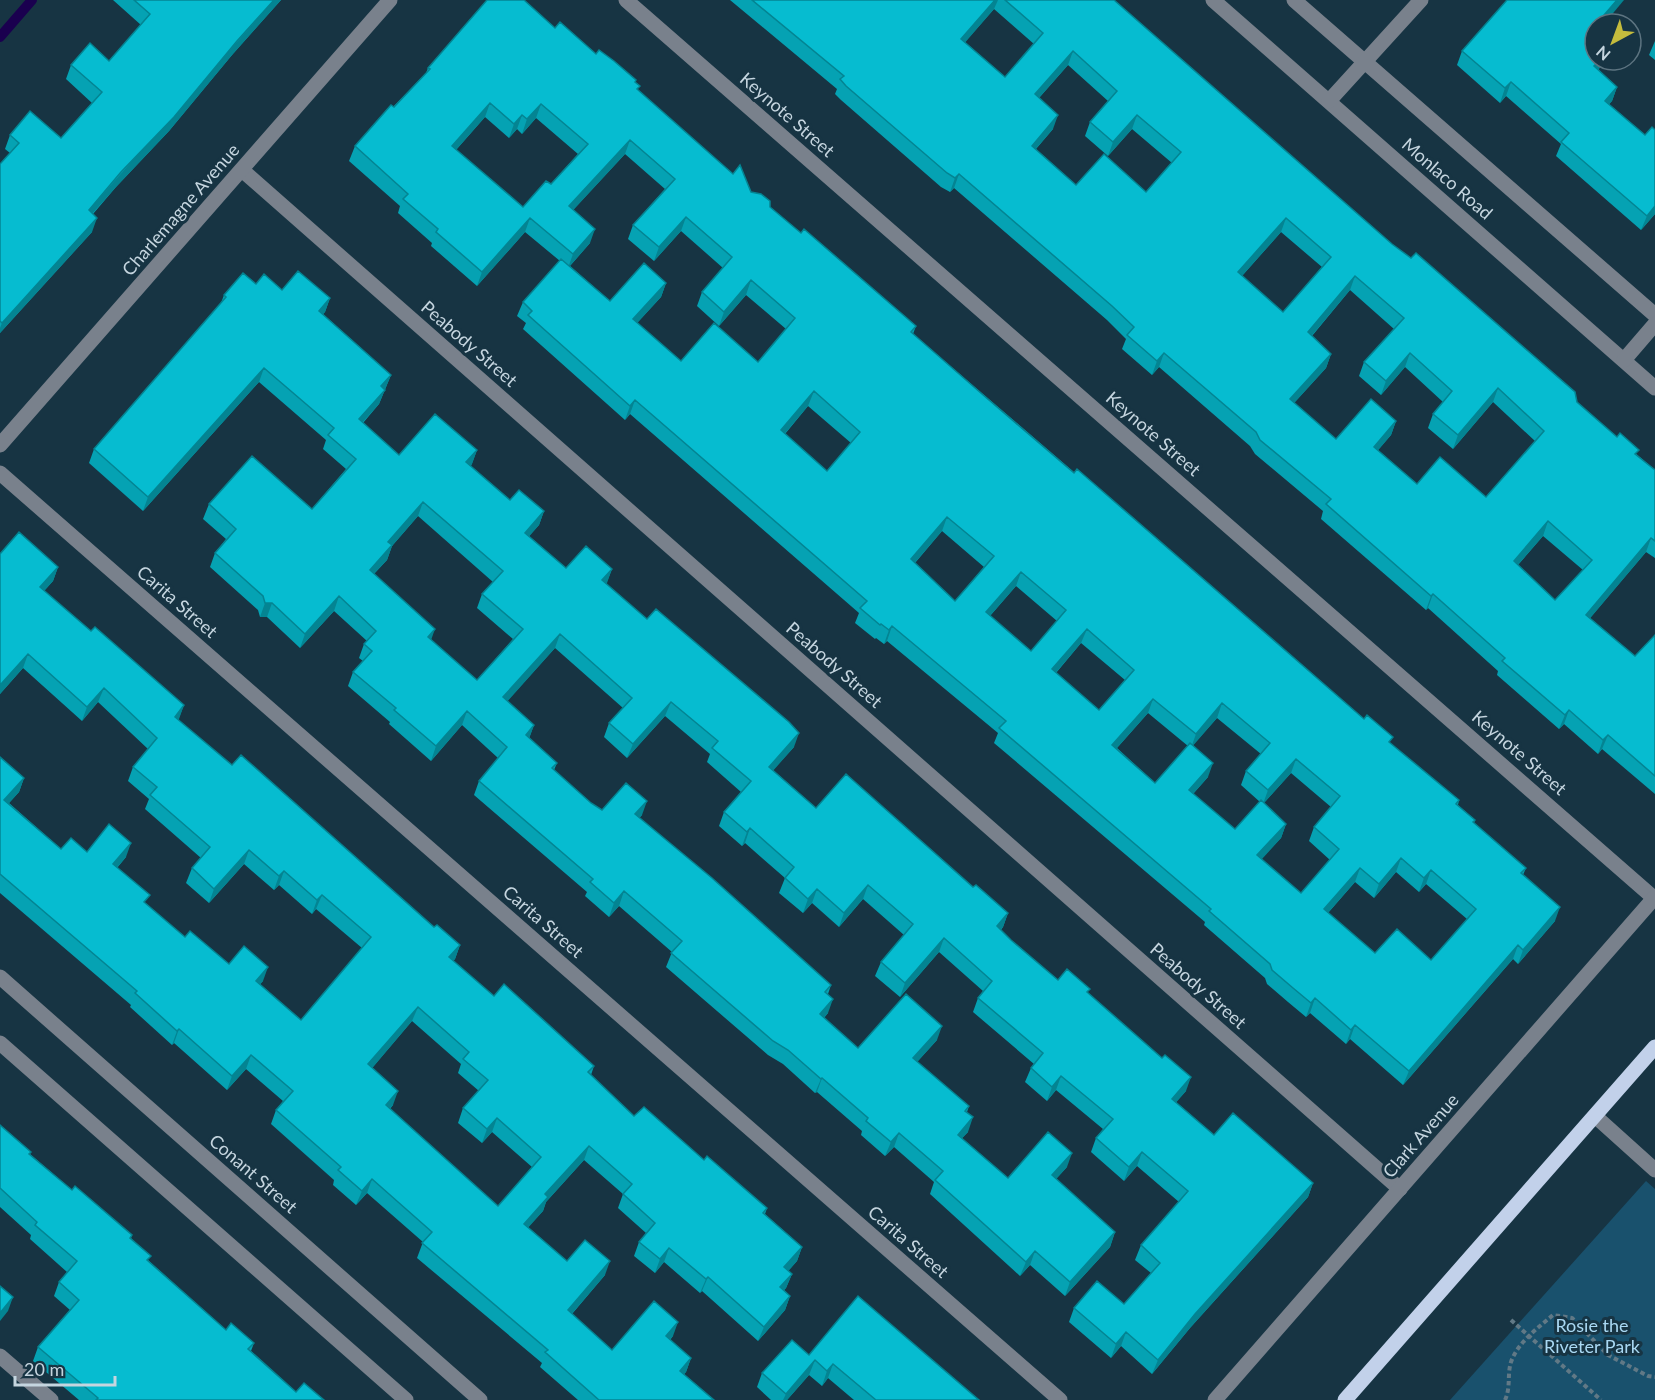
<svg xmlns="http://www.w3.org/2000/svg" width="1655" height="1400" font-family="Lato,sans-serif">
<rect width="100%" height="100%" fill="#173443"/>
<polygon fill="#19516d" points="1646,1181 1655,1189 1655,1400 1450,1400"/>
<g fill="none" stroke-linecap="round" stroke-linejoin="round">
<polyline stroke="#1a004f" stroke-width="10" points="0,37 32,0"/>
<g stroke="#617986" stroke-width="4" stroke-dasharray="4.5 3" stroke-linecap="butt">
<polyline points="1511,1320 1601,1400"/>
<path d="M1505,1400C1511,1387 1507,1375 1511,1362C1518,1342 1538,1328 1553,1315L1572,1318L1608,1355L1648,1376L1655,1377"/>
</g>
<g stroke="#79818c" stroke-width="15">
<polyline points="626,0 1654,898"/>
<polyline points="1213,0 1655,388"/>
<polyline points="1294,0 1655,315"/>
<polyline points="1329,101 1421,0"/>
<polyline points="242,170 1400,1189"/>
<polyline points="1624,360 1655,324"/>
<polyline points="0,445 390,0"/>
<polyline points="0,473 1060,1400"/>
<polyline points="0,977 480,1400"/>
<polyline points="0,1043 406,1400"/>
<polyline points="1595,1116 1655,1170"/>
<polyline points="0,1356 51,1400"/>
<polyline points="1215,1400 1655,897"/>
</g>
<polyline stroke="#c2d1ea" stroke-width="15" points="1345,1400 1655,1047"/>
</g>
<g fill="#05a2b3" fill-rule="evenodd">
<polygon points="113,0 281,0 232,55 169,131 116,187 93,214 92,232 0,333 0,164 10,153 5,149 10,135 61,138 92,103 66,79 71,65 109,61 141,25"/>
<path d="M730,0H1114L1392,244L1655,470V558L1646,552L1590,618L1635,656L1655,635V794L1602,749L1598,754L1564,724L1559,729L1497,675L1498,671L1428,608L1426,610L1321,519L1323,511L1255,454L1250,446L1159,367L1152,375L1122,349L1126,339L1107,320L954,188L950,192L941,187L841,100L835,94L837,89ZM994,9L1034,44L1005,77L965,42ZM1068,65L1108,101L1090,122L1085,136L1108,156L1132,129L1172,163L1146,192L1076,185L1036,149L1053,129L1039,98ZM1281,232L1322,267L1283,312L1242,276ZM1350,290L1394,329L1364,362L1359,376L1381,395L1405,367L1443,402L1433,414L1428,428L1453,449L1493,402L1535,441L1486,497L1417,484L1378,450L1391,435L1396,421L1336,439L1294,403L1326,368L1331,354L1312,336ZM1543,536L1583,570L1555,600L1518,565Z"/>
<polygon points="1595,24 1599,70 1617,87 1612,101 1609,104 1645,135 1655,130 1655,214 1641,230 1556,156 1561,144 1506,96 1500,103 1457,65 1462,51"/>
<path d="M555,28L636,80L635,83L638,90L751,192L770,207L801,233L916,326L913,334L1391,744L1459,800L1458,805L1475,820L1474,823L1526,868L1523,875L1555,921L1518,964L1513,959L1403,1085L1350,1039L1346,1044L1310,1013L1306,1017L1288,1002L1267,984L1265,978L1204,925L1205,922L994,743L998,733L887,641L884,644L876,638L875,639L855,623L859,613L630,414L625,420L523,329L526,323L517,316L523,302L560,261L525,232L477,286L431,246L432,243L398,213L400,206L349,161L355,146L426,73L428,68ZM485,117L509,138L517,129L522,134L536,118L578,154L551,184L523,207L456,150ZM625,154L665,189L633,225L628,239L654,261L681,231L723,268L702,292L697,306L719,326L746,295L786,329L758,362L681,361L637,323L661,297L666,283L610,301L570,266L590,243L573,210ZM808,406L851,443L827,471L785,434ZM942,531L984,567L955,601L915,563ZM1016,586L1057,621L1031,651L990,616ZM1081,643L1125,680L1099,710L1056,673ZM1148,713L1188,746L1155,783L1117,748ZM1217,718L1261,754L1246,771L1241,785L1260,802L1235,829L1193,794L1208,777L1193,745ZM1291,773L1331,807L1314,827L1309,841L1330,860L1301,893L1261,859L1281,838L1286,824L1264,803ZM1396,872L1419,892L1426,884L1467,919L1431,960L1375,953L1328,913L1355,882L1374,898Z"/>
<polygon points="1655,41 1655,60 1649,55"/>
<path d="M256,284L282,290L330,298L325,312L323,314L391,375L379,404L363,423L399,455L477,450L471,466L510,500L544,511L539,525L529,536L566,568L612,569L606,584L794,747L773,770L816,808L973,887L1008,913L1003,927L1001,930L1011,940L1058,980L1088,994L1186,1091L1176,1102L1214,1135L1313,1183L1308,1197L1190,1328L1152,1374L1121,1346L1111,1358L1069,1322L1074,1308L1124,1304L1151,1273L1135,1260L1141,1245L1179,1202L1137,1166L1124,1181L1091,1152L1096,1138L1103,1129L1056,1090L1047,1101L1025,1082L1031,1068L1034,1064L973,1012L978,998L983,991L939,952L900,997L875,976L881,962L904,935L863,899L839,927L812,903L803,913L779,893L785,878L745,843L742,846L719,826L724,812L741,792L707,762L710,754L665,716L627,758L604,737L609,723L623,708L555,648L507,701L534,725L529,738L557,763L554,770L591,803L602,810L642,815L639,818L831,985L828,994V1013L824,1018L858,1048L937,1040L917,1062L969,1106L967,1112L968,1132L962,1138L1008,1178L1067,1167L1056,1179L1115,1232L1110,1247L1065,1296L1030,1265L1020,1276L930,1194L934,1182L894,1147L885,1156L861,1135L862,1131L817,1092L815,1093L783,1064L768,1055L666,967L672,952L619,906L609,917L585,896L587,892L474,795L479,781L498,758L462,725L431,761L389,724L390,722L348,686L353,672L363,661L359,658L364,644L367,641L334,611L300,648L267,617H260L258,610L210,567L215,553L226,539L203,519L209,504L312,509L346,469L323,449L326,440L259,382L143,511L89,463L94,449L221,303L224,295ZM418,516L493,582L482,594L477,608L513,639L477,680L431,640L374,574L387,560L392,546Z"/>
<path d="M0,554L58,567L53,581L44,591L91,631L184,705L178,720L232,765L434,927L460,945L455,959L453,961L494,996L594,1066L591,1075L634,1116L704,1160L767,1208L765,1214L802,1247L797,1261L788,1271L792,1274L786,1288L784,1290L790,1296L785,1310L758,1341L702,1291L700,1293L664,1262L655,1273L634,1256L639,1242L646,1233L618,1208L623,1194L584,1160L546,1202L543,1211L528,1227L567,1261L605,1275L572,1314L612,1350L673,1336L670,1340L691,1358L686,1372L684,1374L714,1400H578L540,1367L542,1363L417,1258L423,1242L367,1193L356,1205L333,1185L334,1180L271,1124L276,1110L283,1101L246,1069L227,1090L174,1043L172,1045L130,1007L131,1005L0,893V757L24,778L19,792L9,803L61,849L126,857L117,868L146,904L185,937L229,964L263,981L260,984L301,1020L362,948L316,909L312,914L279,885L274,890L244,864L209,903L186,883L192,868L201,858L145,809L149,799L128,781L133,767L148,749L98,702L82,721L23,668L0,694ZM412,1021L461,1064L458,1073L479,1091L463,1108L458,1123L482,1143L492,1132L532,1167L498,1206L390,1109L393,1105L372,1068Z"/>
<polygon points="0,1125 31,1152 30,1154 72,1190 132,1235 131,1238 149,1261 226,1330 254,1343 251,1351 296,1392 324,1400 79,1400 33,1361 38,1347 70,1310 54,1296 59,1282 67,1272 30,1239 31,1235 0,1207"/>
<polygon points="809,1355 979,1400 854,1400 828,1378 822,1386 809,1375 787,1400 771,1400 757,1387 762,1373"/>
</g>
<g fill="#048492">
<polygon points="274,0 281,0 232,55 169,131 116,187 83,224 89,210"/>
<polygon points="995,0 998,0 994,9 956,53 961,39"/>
<polygon points="1617,0 1624,0 1604,24 1597,24"/>
<polygon points="1073,51 1068,65 1030,108 1035,94"/>
<polygon points="1600,60 1607,60 1589,80 1594,66"/>
<polygon points="1511,82 1506,96 1500,103 1505,88"/>
<polygon points="1617,87 1612,101 1600,115 1605,101"/>
<polygon points="490,103 485,117 447,160 452,146"/>
<polygon points="541,104 536,118 522,134 527,119"/>
<polygon points="522,115 517,129 509,138 514,124"/>
<polygon points="1058,115 1053,129 1026,160 1032,146"/>
<polygon points="1137,115 1132,129 1108,156 1113,142"/>
<polygon points="630,140 625,154 564,220 569,206"/>
<polygon points="959,174 954,188 950,192 955,178"/>
<polygon points="1655,206 1655,214 1641,230 1647,216"/>
<polygon points="686,217 681,231 654,261 659,247"/>
<polygon points="97,218 92,232 0,333 0,328 2,323"/>
<polygon points="530,218 525,232 477,286 482,272"/>
<polygon points="1286,218 1281,232 1233,286 1238,272"/>
<polygon points="595,229 590,243 568,268 573,254"/>
<polygon points="1355,276 1350,290 1303,346 1308,332"/>
<polygon points="751,280 746,295 719,326 724,312"/>
<polygon points="666,283 661,297 628,333 633,319"/>
<polygon points="330,298 325,312 314,325 319,311"/>
<polygon points="1164,353 1159,367 1152,375 1157,361"/>
<polygon points="1410,353 1405,367 1381,395 1386,381"/>
<polygon points="1331,354 1326,368 1285,413 1290,399"/>
<polygon points="264,368 259,382 143,511 148,497"/>
<polygon points="391,375 379,404 353,433 359,419 381,386"/>
<polygon points="1498,388 1493,402 1453,449 1458,435"/>
<polygon points="814,391 808,406 776,444 781,430"/>
<polygon points="635,400 630,414 625,420 630,406"/>
<polygon points="1396,421 1391,435 1369,461 1374,447"/>
<polygon points="477,450 472,464 461,476 466,462"/>
<polygon points="423,502 418,516 392,546 387,560 364,584 370,570 388,542"/>
<polygon points="544,511 539,525 520,547 525,533"/>
<polygon points="947,517 942,531 906,573 911,559"/>
<polygon points="1548,521 1543,536 1509,575 1514,561"/>
<polygon points="1651,538 1646,552 1581,629 1586,615"/>
<polygon points="58,567 53,581 35,601 40,587"/>
<polygon points="612,569 607,583 597,594 602,580"/>
<polygon points="1021,572 1016,586 981,626 986,612"/>
<polygon points="1433,594 1428,608 1426,610 1431,596"/>
<polygon points="339,596 334,611 300,648 305,634"/>
<polygon points="265,603 272,603 267,617 260,617"/>
<polygon points="892,626 887,641 884,644 889,630"/>
<polygon points="435,629 430,643 428,637"/>
<polygon points="1087,629 1081,643 1047,683 1052,669"/>
<polygon points="560,634 555,648 498,712 503,697"/>
<polygon points="28,654 23,668 0,694 0,685"/>
<polygon points="104,688 98,702 82,721 87,707"/>
<polygon points="1153,699 1148,713 1107,759 1112,745"/>
<polygon points="671,702 665,716 627,758 633,744"/>
<polygon points="1222,703 1217,718 1191,748 1196,734"/>
<polygon points="184,705 179,719 169,731 175,717"/>
<polygon points="1569,710 1564,724 1559,729 1565,715"/>
<polygon points="467,711 462,725 431,761 436,746"/>
<polygon points="534,725 529,739 526,735"/>
<polygon points="799,733 794,747 764,781 769,767"/>
<polygon points="1608,735 1602,749 1598,754 1603,740"/>
<polygon points="1296,759 1291,773 1263,804 1268,790"/>
<polygon points="1213,763 1208,777 1184,804 1189,790"/>
<polygon points="24,778 19,792 0,813 4,800"/>
<polygon points="647,801 642,815 630,829 635,814"/>
<polygon points="1286,824 1281,838 1252,870 1257,855"/>
<polygon points="750,828 745,843 742,846 747,832"/>
<polygon points="131,843 126,857 108,878 113,864"/>
<polygon points="249,850 244,864 209,903 214,889"/>
<polygon points="1401,858 1396,872 1374,898 1379,884"/>
<polygon points="1360,868 1355,882 1319,923 1324,909"/>
<polygon points="1431,870 1426,884 1419,892 1424,878"/>
<polygon points="284,871 279,885 274,890 279,876"/>
<polygon points="868,885 863,899 839,927 844,913"/>
<polygon points="817,889 812,903 803,913 808,899"/>
<polygon points="624,891 619,906 609,917 614,903"/>
<polygon points="322,895 316,909 312,914 317,900"/>
<polygon points="1560,907 1555,921 1518,964 1523,950"/>
<polygon points="1008,913 1003,927 992,940 997,926"/>
<polygon points="944,938 939,952 900,997 905,983"/>
<polygon points="460,945 455,959 443,971 449,957"/>
<polygon points="1518,945 1513,959 1403,1085 1409,1071"/>
<polygon points="268,967 263,981 251,995 256,981"/>
<polygon points="1315,998 1310,1013 1306,1017 1311,1003"/>
<polygon points="833,999 828,1013 815,1028 820,1014"/>
<polygon points="418,1007 412,1021 363,1079 368,1064"/>
<polygon points="1355,1025 1350,1039 1346,1044 1351,1030"/>
<polygon points="942,1026 937,1040 908,1072 913,1058"/>
<polygon points="179,1029 174,1043 172,1045 177,1031"/>
<polygon points="251,1055 246,1069 227,1090 232,1076"/>
<polygon points="1061,1076 1056,1090 1047,1101 1052,1087"/>
<polygon points="1191,1077 1186,1091 1167,1113 1172,1099"/>
<polygon points="822,1078 817,1092 815,1093 821,1079"/>
<polygon points="398,1091 393,1105 380,1119 386,1105"/>
<polygon points="973,1117 968,1132 952,1149 958,1135"/>
<polygon points="497,1118 492,1132 482,1143 487,1129"/>
<polygon points="899,1133 894,1147 885,1156 891,1142"/>
<polygon points="589,1146 584,1160 546,1202 543,1211 519,1238 524,1224 545,1194"/>
<polygon points="1142,1152 1137,1166 1124,1181 1129,1167"/>
<polygon points="1072,1153 1067,1167 1047,1189 1052,1175"/>
<polygon points="372,1179 367,1193 356,1205 362,1191"/>
<polygon points="1313,1183 1308,1197 1190,1328 1152,1374 1158,1360 1195,1314"/>
<polygon points="1115,1232 1110,1247 1065,1296 1070,1282"/>
<polygon points="802,1247 797,1261 779,1282 784,1267"/>
<polygon points="669,1248 664,1262 655,1273 660,1259"/>
<polygon points="1035,1251 1030,1265 1020,1276 1026,1262"/>
<polygon points="610,1261 605,1275 563,1324 568,1310"/>
<polygon points="792,1274 786,1288 775,1301 780,1287"/>
<polygon points="708,1277 702,1291 700,1293 706,1279"/>
<polygon points="790,1296 785,1310 758,1341 764,1327"/>
<polygon points="13,1297 8,1311 0,1321 0,1313"/>
<polygon points="678,1322 673,1336 661,1350 666,1336"/>
<polygon points="1126,1332 1121,1346 1111,1358 1116,1344"/>
<polygon points="691,1358 686,1372 675,1385 680,1371"/>
<polygon points="815,1360 809,1375 787,1400 783,1400 786,1394"/>
<polygon points="833,1364 828,1378 822,1386 827,1371"/>
</g>
<g fill="#06bcd0" stroke="#048492" stroke-width="1.5" fill-rule="evenodd">
<polygon points="134,0 274,0 237,41 174,117 121,172 89,210 97,218 2,323 0,321 0,164 19,143 10,135 30,111 61,138 102,92 71,65 90,43 109,61 150,14"/>
<path d="M487,0H524L555,28L560,22L596,54L599,50L614,61L636,80L635,82L640,86L637,89L733,174L740,165L751,192L761,194L770,201V207L801,233L804,229L916,326L911,332L982,394L1074,473L1077,469L1364,719L1367,715L1393,737L1389,742L1459,800L1456,804L1475,820L1473,822L1526,868L1521,873L1560,907L1523,950L1518,945L1409,1071L1355,1025L1351,1030L1315,998L1311,1003L1293,988L1272,970L1270,964L1209,911L1211,909L999,728L1006,721L892,626L889,630L881,624L880,625L860,608L867,601L635,400L630,406L528,315L532,311L523,302L561,259L610,301L644,263L666,283L633,319L681,361L714,323L758,362L795,318L751,280L724,312L702,292L732,257L686,217L659,247L633,225L675,179L630,140L569,206L595,229L573,254L530,218L482,272L436,232L438,229L403,199L408,194L355,146L391,105L394,107L430,69L428,68ZM490,103L514,124L522,115L527,119L541,104L588,144L551,184L546,181L523,207L452,146ZM814,391L860,432L827,471L781,430ZM947,517L994,556L955,601L911,559ZM1021,572L1066,610L1031,651L986,612ZM1087,629L1134,670L1099,710L1052,669ZM1153,699L1196,734L1222,703L1270,743L1246,771L1268,790L1296,759L1340,796L1314,827L1339,849L1301,893L1257,855L1286,824L1261,800L1235,829L1189,790L1213,763L1190,743L1155,783L1112,745ZM1401,858L1424,878L1431,870L1476,909L1431,960L1397,929L1375,953L1324,909L1360,868L1379,884Z"/>
<path d="M752,0H995L961,39L1005,77L1043,33L1005,0H1114L1392,244L1411,258L1416,253L1575,392L1577,402L1617,437L1620,433L1639,450L1635,454L1655,470V541L1651,538L1586,615L1635,656L1655,635V776L1608,735L1603,740L1569,710L1565,715L1502,661L1505,658L1433,594L1431,596L1326,504L1331,499L1260,440L1256,432L1164,353L1157,361L1127,335L1134,327L1112,306L959,174L955,178L947,173L846,86L840,79L844,76ZM1073,51L1117,91L1090,122L1113,142L1137,115L1181,152L1146,192L1104,154L1076,185L1032,146L1058,115L1035,94ZM1286,218L1331,257L1283,312L1238,272ZM1355,276L1404,318L1364,362L1386,381L1410,353L1452,391L1433,414L1458,435L1498,388L1544,431L1486,497L1440,457L1417,484L1374,447L1396,421L1371,399L1336,439L1290,399L1331,354L1308,332ZM1548,521L1592,560L1555,600L1514,561Z"/>
<polygon points="1507,0 1617,0 1598,22 1600,24 1595,24 1595,60 1600,60 1594,66 1617,87 1605,101 1645,135 1652,127 1655,130 1655,206 1647,216 1561,142 1569,133 1511,82 1505,88 1462,51"/>
<path d="M298,271L330,298L319,311L391,375L381,386L385,390L359,419L399,455L435,414L477,450L466,462L510,500L519,490L544,511L525,533L566,568L586,546L612,569L602,580L647,619L656,609L789,722L799,733L769,767L816,808L846,774L973,887L976,885L1008,913L997,926L1011,940L1058,980L1067,969L1090,989L1087,992L1162,1058L1165,1055L1191,1077L1172,1099L1214,1135L1233,1113L1313,1183L1195,1314L1158,1360L1126,1332L1116,1344L1074,1308L1097,1281L1124,1304L1160,1263L1141,1245L1188,1191L1142,1152L1129,1167L1096,1138L1113,1119L1061,1076L1052,1087L1031,1068L1043,1053L978,998L992,981L944,938L905,983L881,962L913,924L868,885L844,913L817,889L808,899L785,878L794,867L750,828L747,832L724,812L751,781L712,748L718,741L671,702L633,744L609,723L632,698L560,634L503,697L534,725L526,735L557,763L552,768L591,803L602,810L626,783L647,801L635,814L712,878L831,985L825,992L833,999L820,1014L858,1048L906,994L942,1026L913,1058L969,1106L965,1111L973,1117L958,1135L1008,1178L1048,1132L1072,1153L1052,1175L1115,1232L1070,1282L1035,1251L1026,1262L935,1180L943,1171L899,1133L891,1142L866,1121L868,1118L822,1078L821,1079L788,1050L773,1041L671,953L682,941L624,891L614,903L590,882L593,879L479,781L507,747L467,711L436,746L394,710L396,708L353,672L372,651L364,644L376,631L339,596L305,634L272,603H265L263,596L215,553L236,529L209,504L252,456L312,509L356,459L328,435L334,428L264,368L148,497L94,449L226,297L224,295L243,273L256,284L264,274L282,290ZM423,502L503,571L482,594L523,629L477,680L428,637L435,629L370,570L392,545L388,542Z"/>
<path d="M19,532L58,567L40,587L91,631L95,627L184,705L175,717L232,765L241,755L434,927L437,925L460,945L449,957L494,996L504,984L594,1066L588,1072L634,1116L644,1107L704,1160L707,1156L767,1208L763,1213L802,1247L784,1267L792,1274L780,1287L790,1296L764,1327L708,1277L706,1279L669,1248L660,1259L639,1242L655,1223L623,1194L632,1184L589,1146L545,1194L548,1197L524,1224L567,1261L585,1240L610,1261L568,1310L612,1350L654,1301L678,1322L666,1336L691,1358L680,1371L714,1400H599L545,1352L548,1350L422,1243L432,1232L372,1179L362,1191L338,1170L341,1167L276,1110L293,1091L251,1055L232,1076L179,1029L177,1031L135,993L137,991L0,874V757L24,778L4,800L61,849L71,838L87,852L109,824L131,843L113,864L150,895L144,902L185,937L190,931L229,964L244,946L268,967L256,981L301,1020L371,937L322,895L317,900L284,871L279,876L249,850L214,889L192,868L210,847L150,795L157,787L133,767L157,738L104,688L87,707L28,654L0,685V554ZM418,1007L469,1052L463,1059L488,1080L463,1108L487,1129L497,1118L541,1157L498,1206L386,1105L398,1091L368,1064Z"/>
<polygon points="0,1125 31,1152 29,1154 72,1190 75,1186 132,1235 130,1238 151,1256 147,1260 226,1330 231,1323 254,1343 248,1349 296,1392 304,1383 324,1400 96,1400 98,1398 38,1347 79,1300 59,1282 77,1261 35,1225 37,1222 0,1188"/>
<polygon points="0,1286 13,1297 0,1313"/>
<polygon points="858,1296 979,1400 876,1400 833,1364 827,1371 815,1360 786,1394 762,1373 792,1340 809,1355"/>
</g>
<g text-anchor="middle" stroke-width="6" stroke-linejoin="round" paint-order="stroke">
<g font-size="18" fill="#c5d5df" stroke="#173443">
<text transform="translate(787 115) rotate(41)" y="6">Keynote Street</text>
<text transform="translate(1447 179) rotate(41)" y="6">Monlaco Road</text>
<text transform="translate(181 210) rotate(-49)" y="6">Charlemagne Avenue</text>
<text transform="translate(469 344) rotate(41)" y="6">Peabody Street</text>
<text transform="translate(1153 434) rotate(41)" y="6">Keynote Street</text>
<text transform="translate(177 602) rotate(41)" y="6">Carita Street</text>
<text transform="translate(834 665) rotate(41)" y="6">Peabody Street</text>
<text transform="translate(1519 753) rotate(41)" y="6">Keynote Street</text>
<text transform="translate(543 922) rotate(41)" y="6">Carita Street</text>
<text transform="translate(1198 986) rotate(41)" y="6">Peabody Street</text>
<text transform="translate(1421 1136) rotate(-49)" y="6">Clark Avenue</text>
<text transform="translate(253 1174) rotate(41)" y="6">Conant Street</text>
<text transform="translate(908 1242) rotate(41)" y="6">Carita Street</text>
</g>
<g font-size="18" fill="#a9d8f3" stroke="#173443">
<text x="1592" y="1332">Rosie the<tspan x="1592" dy="21">Riveter Park</tspan></text>
</g>
</g>
<g transform="translate(1613 42) rotate(221)"><circle r="28" fill="#173443" stroke="#5d7481" stroke-width="1.5"/>
<path d="M0-4.5L10 22L0 15L-10 22Z" fill="#c5bc3d"/>
<text y="-9" font-size="16" font-weight="bold" text-anchor="middle" fill="#c5d5df">N</text>
</g>
<path d="M15 1376v9h100v-9" fill="none" stroke="#c5d5df" stroke-width="3"/>
<text x="24" y="1376" font-size="18" fill="#c5d5df" stroke="#173443" stroke-width="4.5" paint-order="stroke">20 m</text>
</svg>
